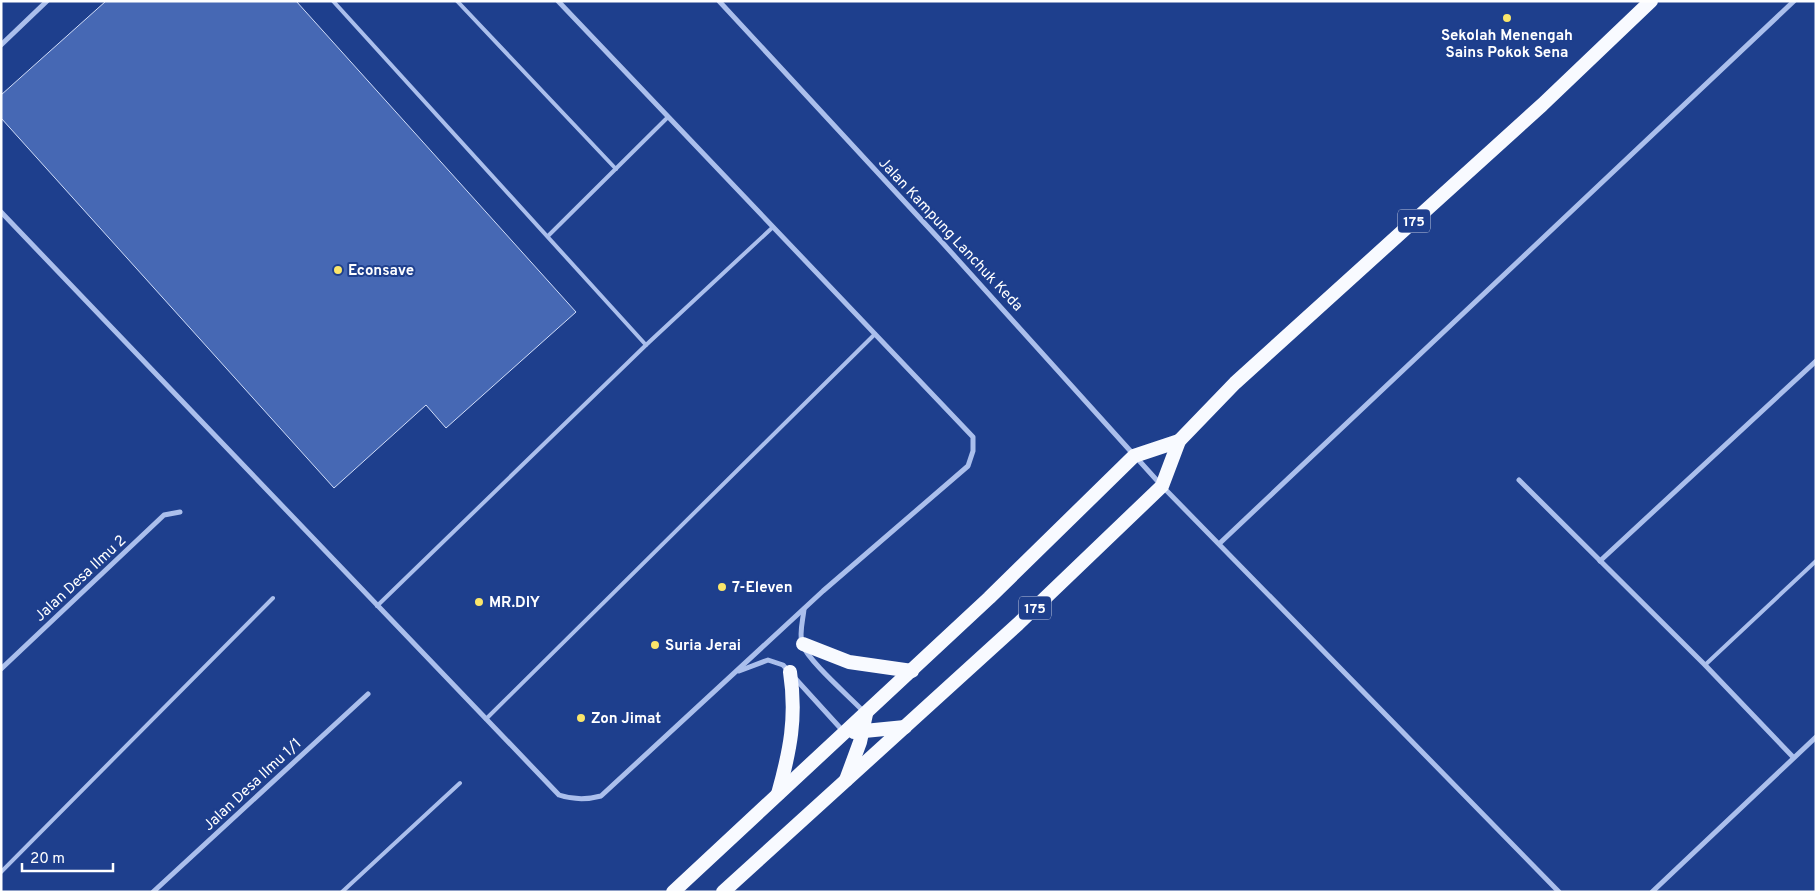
<svg xmlns="http://www.w3.org/2000/svg" width="1817" height="893" font-family="Overpass,sans-serif">
<rect width="100%" height="100%" fill="#1e3f8d"/>
<polygon fill="#4668b4" stroke="#d1ddf9" points="106,1 296,1 576,312 446,428 426,405 334,488 1,118 1,95"/>
<g fill="none" stroke-linecap="round" stroke-linejoin="round">
<g stroke="#abbfec" stroke-width="4">
<polyline points="333,1 646,345"/>
<polyline points="457,1 616,169"/>
<polyline points="548,236 668,117"/>
<polyline points="377,606 646,345 773,227"/>
<polyline points="1705,665 1816,561"/>
<polyline points="486,719 875,334"/>
<polyline points="1,872 273,598"/>
<polyline points="342,892 460,783"/>
</g>
<g stroke="#abbfec" stroke-width="5">
<polyline points="719,1 940,240 1162,486 1559,892"/>
<polyline points="1,45 47,1"/>
<path d="M1,212L559,795C574,800 586,800 601,796L823,591L968,466L973,451V437L558,1"/>
<polyline points="1519,480 1705,665 1793,757"/>
<polyline points="1220,543 1794,1"/>
<polyline points="1600,561 1816,361"/>
<path d="M804,609C803,620 799,633 802,644C809,662 850,697 865,713"/>
<polyline points="1,669 164,515 180,512"/>
<polyline points="739,671 768,660 783,665 843,731"/>
<polyline points="153,892 368,694"/>
<polyline points="1652,892 1816,737"/>
</g>
<g stroke="#f8faff" stroke-width="14">
<polyline points="803,644 849,662 912,671"/>
<polyline points="854,732 905,727"/>
<polyline points="846,780 860,742 866,714"/>
<path d="M778,794C790,751 797,717 790,672"/>
<polyline points="673,892 989,598 1134,456 1179,441"/>
<polyline points="723,892 1018,624 1162,486 1179,441 1235,383 1542,105 1651,1"/>
</g>
</g>
<g fill="#fbe66a" stroke="#1e3f8d" stroke-width="2">
<circle cx="1507" cy="18" r="5"/>
<circle cx="338" cy="270" r="5"/>
<circle cx="722" cy="587" r="5"/>
<circle cx="479" cy="602" r="5"/>
<circle cx="655" cy="645" r="5"/>
<circle cx="581" cy="718" r="5"/>
</g>
<g text-anchor="middle" stroke-width="4" stroke-linejoin="round" paint-order="stroke">
<g fill="#1e3f8d" stroke="#bcc5dd" stroke-width="1">
<rect x="1398" y="209.5" width="32" height="23" rx="4"/>
<rect x="1019" y="596.5" width="32" height="23" rx="4"/>
</g>
<g font-size="14" font-weight="bold" fill="#fff">
<text x="1414" y="226">175</text>
<text x="1035" y="613">175</text>
</g>
<g font-size="15" font-weight="bold" fill="#fff" stroke="#1e3f8d" text-anchor="start">
<text x="1507" y="40" text-anchor="middle">Sekolah Menengah<tspan x="1507" dy="17">Sains Pokok Sena</tspan></text>
<text x="348" y="275">Econsave</text>
<text x="732" y="592">7-Eleven</text>
<text x="489" y="607">MR.DIY</text>
<text x="665" y="650">Suria Jerai</text>
<text x="591" y="723">Zon Jimat</text>
</g>
<g font-size="15" fill="#fff" stroke="#1e3f8d">
<text transform="translate(951 234) rotate(47)" y="5">Jalan Kampung Lanchuk Keda</text>
<text transform="translate(80 578) rotate(-43)" y="5">Jalan Desa Ilmu 2</text>
<text transform="translate(252 784) rotate(-43)" y="5">Jalan Desa Ilmu 1/1</text>
</g>
</g>
<rect width="1817" height="893" fill="none" stroke="#ffffff" stroke-width="5"/>
<path d="M22 863v8h91v-8" fill="none" stroke="#ffffff" stroke-width="2.5"/>
<text x="30" y="863" font-size="15" fill="#ffffff" stroke="#1e3f8d" stroke-width="4" paint-order="stroke">20 m</text>
</svg>
